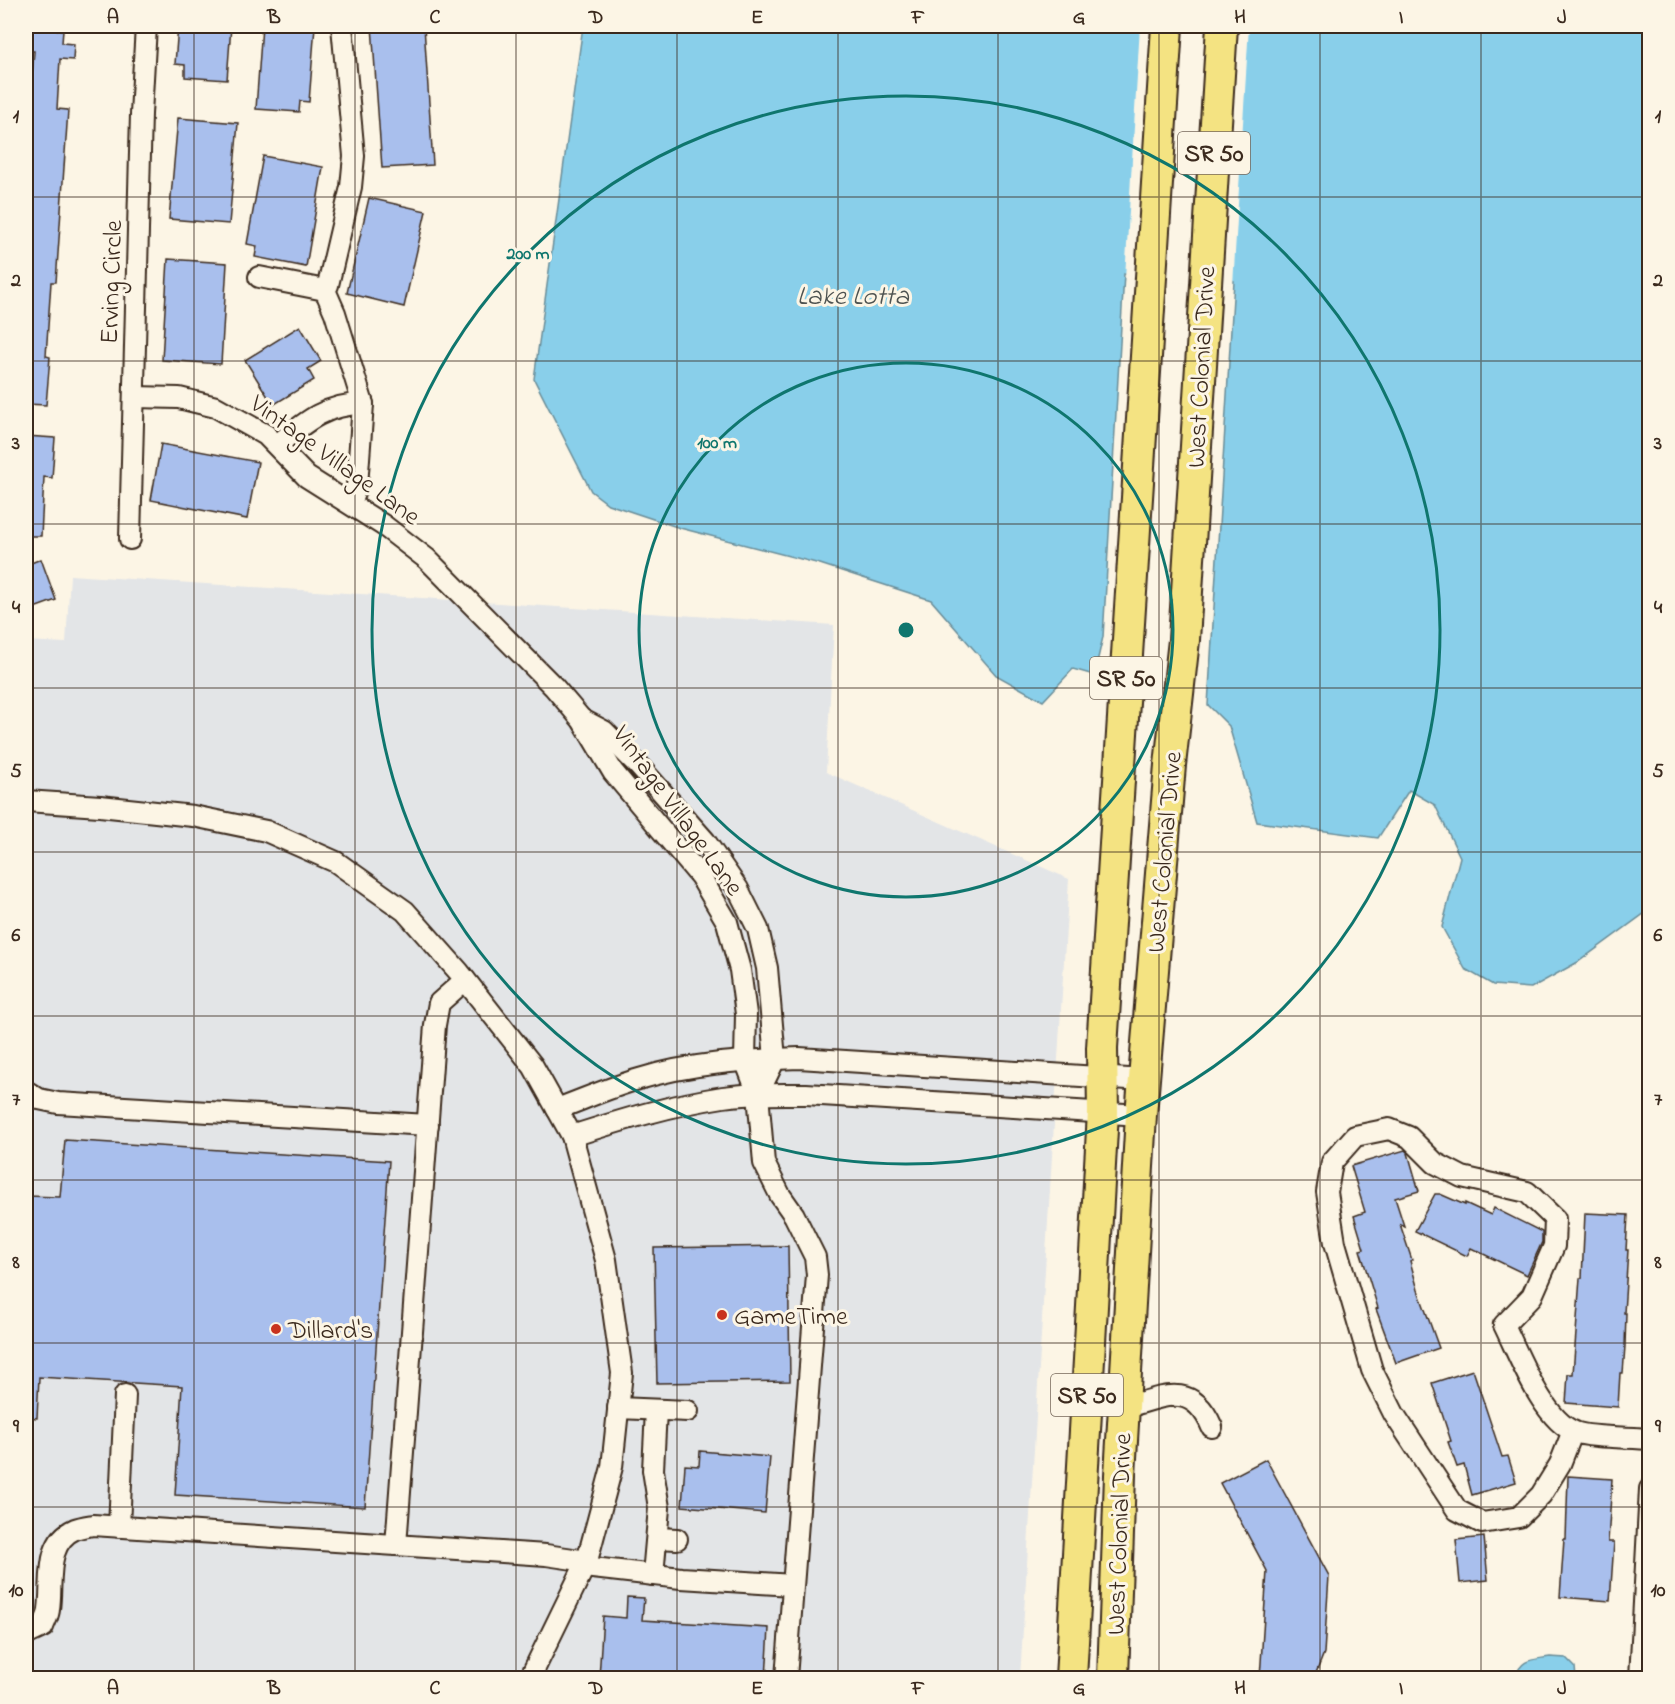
<svg xmlns="http://www.w3.org/2000/svg" width="1675" height="1704" font-family="'Indie Flower',sans-serif">
<rect width="100%" height="100%" fill="#fcf5e5"/>
<filter id="ink" filterUnits="userSpaceOnUse"><feTurbulence type="fractalNoise" baseFrequency=".0167" numOctaves="2"/><feDisplacementMap in="SourceGraphic" scale="12" xChannelSelector="R" yChannelSelector="G"/><feConvolveMatrix kernelMatrix="1 2 1 2 8 2 1 2 1" color-interpolation-filters="sRGB"/></filter>
<g filter="url(#ink)">
<polygon fill="#e3e5e7" points="70,575 834,625 826,772 1069,879 1020,1678 26,1678 26,641 66,643"/>
<g fill="#89cfea" stroke="#6a8d98" stroke-width="1.5">
<polygon points="583,26 1649,26 1649,910 1578,962 1531,988 1493,985 1465,969 1442,927 1460,857 1435,805 1409,790 1378,838 1257,822 1229,726 1208,705 1234,281 1124,274 1103,637 1094,675 1073,669 1043,701 996,675 931,600 820,564 680,528 608,504 591,491 534,379"/>
<path d="M1550,1657L1566,1658L1575,1667L1576,1678H1515C1521,1658 1532,1660 1550,1657Z"/>
</g>
<polygon fill="#fcf5e5" points="1140,26 1249,26 1233,285 1125,278"/>
<g fill="#a9bfed" stroke="#3b2a1e" stroke-width="1.5">
<polygon points="178,26 231,26 227,80 185,77 185,65 175,64"/>
<polygon points="262,26 315,26 309,102 300,101 299,112 256,109"/>
<polygon points="372,26 424,26 433,165 382,168"/>
<polygon points="26,27 63,30 62,43 74,44 73,60 60,59 57,109 68,110 56,282 51,282 46,356 50,357 46,405 26,404 26,124 28,124 34,51 26,51"/>
<polygon points="178,118 238,123 229,224 169,219"/>
<polygon points="263,156 323,167 306,267 255,257 257,246 247,244"/>
<polygon points="369,198 426,211 404,307 347,293"/>
<polygon points="168,259 227,263 221,364 162,360"/>
<polygon points="300,326 321,361 308,369 314,380 273,405 245,360"/>
<polygon points="26,436 55,438 52,478 44,477 41,536 26,536"/>
<polygon points="161,444 258,462 247,519 151,500"/>
<polygon points="41,559 56,600 26,611 26,565"/>
<polygon points="65,1140 389,1161 365,1507 175,1495 182,1386 39,1377 37,1418 26,1417 26,1196 60,1197"/>
<polygon points="1405,1150 1408,1153 1419,1191 1395,1198 1404,1226 1400,1224 1412,1260 1410,1261 1418,1290 1439,1348 1396,1363 1376,1309 1378,1308 1360,1250 1364,1249 1354,1216 1365,1212 1351,1166"/>
<polygon points="1435,1194 1440,1194 1465,1205 1465,1203 1491,1215 1494,1208 1542,1232 1542,1242 1527,1275 1471,1248 1467,1256 1415,1231"/>
<polygon points="1585,1213 1628,1215 1626,1250 1628,1250 1624,1313 1626,1313 1625,1346 1623,1373 1620,1373 1618,1407 1566,1403 1568,1374 1573,1374 1580,1278 1582,1278"/>
<polygon points="788,1246 790,1381 657,1383 654,1248"/>
<polygon points="1473,1370 1502,1457 1508,1456 1516,1482 1472,1495 1464,1465 1457,1467 1448,1442 1451,1441 1432,1383"/>
<polygon points="700,1451 770,1457 765,1513 682,1506 685,1465 699,1466"/>
<polygon points="1266,1459 1329,1576 1324,1653 1314,1678 1260,1678 1267,1571 1220,1483"/>
<polygon points="1568,1476 1612,1479 1608,1542 1614,1542 1610,1601 1560,1597 1564,1539 1566,1539"/>
<polygon points="1484,1537 1488,1580 1460,1583 1456,1540"/>
<polygon points="627,1597 644,1598 642,1620 769,1628 766,1678 599,1678 603,1616 626,1618"/>
</g>
<g fill="none" stroke-linecap="round" stroke-linejoin="round">
<g stroke="#3b2a1e" stroke-width="24">
<g id="minor">
<polyline points="342,26 354,156 351,187 328,285 325,290 335,313 363,404 357,486 350,503"/>
<polyline points="259,277 325,290"/>
<polyline points="134,397 179,398 216,407 266,435 307,477 383,525 427,559 554,687 582,720 613,772 700,876 727,922 740,970 746,1014 745,1060 758,1094 764,1163 780,1195 794,1215 815,1257 817,1275 786,1678"/>
<path d="M277,445C304,423 325,404 363,404"/>
<polyline points="130,539 141,114 146,26"/>
<polyline points="585,721 604,731 637,764 705,841 738,889 758,929 767,968 775,1059 758,1094"/>
<polyline points="26,801 100,806 193,816 266,831 336,862 405,911 459,972 533,1066 572,1136 606,1260 622,1373 612,1467 587,1561 530,1678"/>
<polyline points="26,1091 39,1099 58,1103 428,1125"/>
<path d="M557,1109C584,1099 611,1087 639,1079C691,1063 746,1060 799,1058L1144,1080"/>
<path d="M572,1136C622,1120 671,1105 723,1097C751,1093 779,1094 806,1094L1141,1115"/>
<polyline points="618,1408 688,1411"/>
<path d="M1124,1408C1162,1397 1192,1380 1212,1427"/>
<path d="M1573,1431L1560,1464L1541,1495L1519,1517L1482,1523L1457,1510L1394,1414L1372,1370L1335,1243L1327,1192L1332,1162L1355,1136L1389,1129L1409,1137L1435,1163L1462,1177L1527,1192L1555,1219L1554,1246L1532,1296L1504,1325C1519,1355 1543,1420 1575,1432C1589,1438 1632,1437 1650,1439"/>
<polyline points="119,1527 125,1395"/>
<polyline points="657,1538 677,1539"/>
<polyline points="396,1545 435,1025 439,1003 465,980"/>
<polyline points="584,1567 681,1578 793,1585"/>
<polyline points="653,1575 659,1508 653,1470 656,1410"/>
<path d="M26,1635L43,1627C45,1621 49,1615 49,1609C53,1582 44,1543 75,1529C80,1527 87,1526 93,1525L546,1555L587,1561"/>
<polyline points="1640,1678 1650,1489"/>
</g>
</g>
<g stroke="#3b2a1e" stroke-width="34">
<g id="highway">
<polyline points="1071,1678 1103,1112 1102,1048 1167,26"/>
<polyline points="1113,1678 1120,1475 1141,1115 1170,765 1184,640 1222,26"/>
</g>
</g>
<use href="#minor" stroke="#fcf5e5" stroke-width="20"/>
<use href="#highway" stroke="#f4e382" stroke-width="30"/>
</g>
</g>
<path fill="none" stroke="#3b2a1e" stroke-width="1.5" stroke-opacity="0.55" d="M194,26V1678M355,26V1678M516,26V1678M677,26V1678M838,26V1678M998,26V1678M1159,26V1678M1320,26V1678M1481,26V1678M26,197H1650M26,361H1650M26,524H1650M26,688H1650M26,852H1650M26,1016H1650M26,1180H1650M26,1343H1650M26,1507H1650"/>
<g fill="none" stroke="#0f766e" stroke-width="3">
<circle cx="906" cy="630" r="267"/>
<circle cx="906" cy="630" r="534"/>
</g>
<g fill="#c8321e" stroke="#fcf5e5" stroke-width="2">
<circle cx="722" cy="1315" r="6"/>
<circle cx="276" cy="1329" r="6"/>
</g>
<g text-anchor="middle" stroke-width="6" stroke-linejoin="round" paint-order="stroke">
<g fill="#fcf5e5" stroke="#75675a" stroke-width="1.5">
<rect x="1178" y="132" width="72" height="42" rx="4.5"/>
<rect x="1090" y="657" width="72" height="42" rx="4.5"/>
<rect x="1051" y="1374" width="72" height="42" rx="4.5"/>
</g>
<g font-size="24" font-weight="bold" fill="#3b2a1e">
<text x="1214" y="161">SR 50</text>
<text x="1126" y="686">SR 50</text>
<text x="1087" y="1403">SR 50</text>
</g>
<g font-size="26" fill="#3b2a1e" stroke="#fcf5e5">
<text transform="translate(110 282) rotate(-88)" y="9">Erving Circle</text>
<text transform="translate(1200 367) rotate(-87)" y="9">West Colonial Drive</text>
<text transform="translate(336 459) rotate(36)" y="9">Vintage Village Lane</text>
<text transform="translate(679 810) rotate(54)" y="9">Vintage Village Lane</text>
<text transform="translate(1163 852) rotate(-85)" y="9">West Colonial Drive</text>
<text transform="translate(1118 1534) rotate(-88)" y="9">West Colonial Drive</text>
</g>
<g font-size="26" fill="#3b2a1e" stroke="#fcf5e5" text-anchor="start">
<text x="734" y="1324">GameTime</text>
<text x="288" y="1338">Dillard's</text>
</g>
<g font-size="27" font-style="italic" fill="#4e5351" stroke="#fcf5e5">
<text x="853" y="304">Lake Lotta</text>
</g>
</g>
<circle cx="906" cy="630" r="9" fill="#0f766e" stroke="#fcf5e5" stroke-width="3"/>
<g font-size="18" text-anchor="middle" font-weight="bold" fill="#0f766e" stroke="#fcf5e5" stroke-width="6" stroke-linejoin="round" paint-order="stroke">
<text x="528" y="259">200 m</text>
<text x="717" y="448">100 m</text>
</g>
<rect width="1675" height="1704" fill="none" stroke="#fcf5e5" stroke-width="66"/>
<rect x="33" y="33" width="1609" height="1638" fill="none" stroke="#3b2a1e" stroke-width="2"/>
<g font-size="20" text-anchor="middle" font-weight="bold" fill="#3b2a1e">
<text x="113" y="23">A</text>
<text x="274" y="23">B</text>
<text x="435" y="23">C</text>
<text x="596" y="23">D</text>
<text x="757" y="23">E</text>
<text x="918" y="23">F</text>
<text x="1079" y="23">G</text>
<text x="1240" y="23">H</text>
<text x="1401" y="23">I</text>
<text x="1562" y="23">J</text>
<text x="16" y="122">1</text>
<text x="1658" y="122">1</text>
<text x="16" y="286">2</text>
<text x="1658" y="286">2</text>
<text x="16" y="449">3</text>
<text x="1658" y="449">3</text>
<text x="16" y="613">4</text>
<text x="1658" y="613">4</text>
<text x="16" y="777">5</text>
<text x="1658" y="777">5</text>
<text x="16" y="941">6</text>
<text x="1658" y="941">6</text>
<text x="16" y="1105">7</text>
<text x="1658" y="1105">7</text>
<text x="16" y="1268">8</text>
<text x="1658" y="1268">8</text>
<text x="16" y="1432">9</text>
<text x="1658" y="1432">9</text>
<text x="16" y="1596">10</text>
<text x="1658" y="1596">10</text>
<text x="113" y="1694">A</text>
<text x="274" y="1694">B</text>
<text x="435" y="1694">C</text>
<text x="596" y="1694">D</text>
<text x="757" y="1694">E</text>
<text x="918" y="1694">F</text>
<text x="1079" y="1694">G</text>
<text x="1240" y="1694">H</text>
<text x="1401" y="1694">I</text>
<text x="1562" y="1694">J</text>
</g>
</svg>
